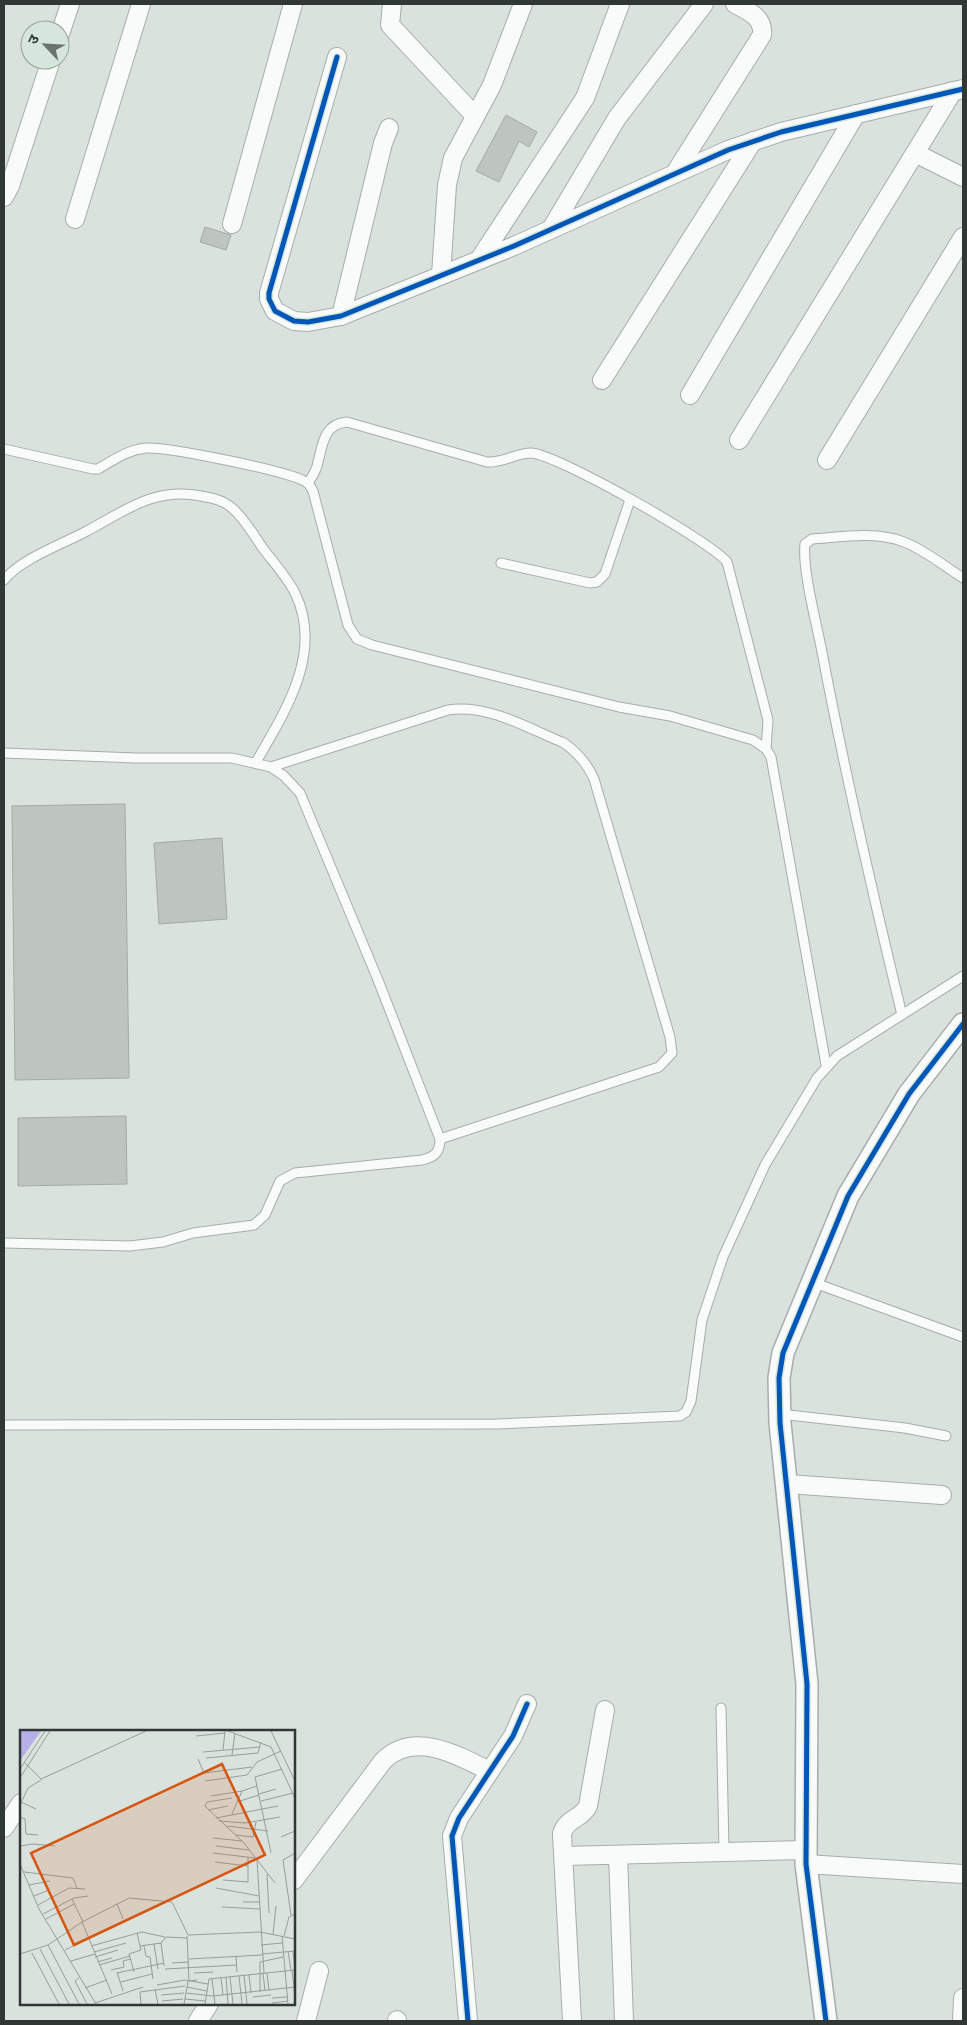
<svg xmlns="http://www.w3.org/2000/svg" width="967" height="2025" font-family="Lora,'Noto Sans Devanagari',serif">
<rect width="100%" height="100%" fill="#dae2de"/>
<g fill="#bec5c1" stroke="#a4aaa7">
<polygon points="506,115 537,132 529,147 519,141 499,182 476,171"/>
<polygon points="205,227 231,235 226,250 200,242"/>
<polygon points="125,804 129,1078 15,1080 12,806"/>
<polygon points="222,838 227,919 159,924 154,843"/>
<polygon points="126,1116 127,1184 18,1186 18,1118"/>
</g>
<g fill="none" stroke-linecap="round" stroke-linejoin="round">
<g stroke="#a7adaa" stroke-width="11">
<g id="service">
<path d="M4,449L93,469H98C114,460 127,450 146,448C169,447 288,471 306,482C310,484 311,488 313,491L348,625L357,639L372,645L619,707L670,716L753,740L766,749L771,757L826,1065"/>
<path d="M308,483C312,477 317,470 318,462C323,443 324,424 347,422L487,462C503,463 516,453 531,453C557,454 710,541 727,562L768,720L766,749"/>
<polyline points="501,563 590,583 597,582 605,574 630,500"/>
<path d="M4,580C21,559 60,545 85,532C125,511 153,487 201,496C212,498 223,500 232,508C244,518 253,534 262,547C273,562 287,577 295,593C324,652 285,712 256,762"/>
<path d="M4,753L136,758H232L271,767L284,776L300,793L378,980L440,1139C440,1152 435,1157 422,1160L295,1173L280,1181L265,1215L254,1225L193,1233L163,1242L130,1246L4,1243"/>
<path d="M271,767L448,710C489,704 527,728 564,743C578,753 587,763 594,779L670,1037L672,1053L659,1067L440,1139"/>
<path d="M902,1015C873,895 845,774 822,652C817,625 802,570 805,544L812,539C841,537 876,531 904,542C925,550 944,566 963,578"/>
<polyline points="812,1282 963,1337"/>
<polyline points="780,1414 905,1428 946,1436"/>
<polyline points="4,1425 496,1424 680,1416 686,1412 691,1401 702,1320 723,1257 765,1165 817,1078 837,1056 963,976"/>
<polyline points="721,1708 724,1851"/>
</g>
</g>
<g stroke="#a7adaa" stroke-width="20">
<g id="minor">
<polyline points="392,4 390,25 475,116"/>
<polyline points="60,34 70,4"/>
<polyline points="337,57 269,293 269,299 275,311 294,321 308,322 341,316 514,246 728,150 781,132 963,89"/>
<polyline points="915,153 963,177"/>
<path d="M675,173L762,35C764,17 748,11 735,4"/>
<polyline points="4,197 10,186 51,60"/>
<polyline points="75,219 141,4"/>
<polyline points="232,224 293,4"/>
<polyline points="551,229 617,118 704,4"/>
<polyline points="479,260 585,98 620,4"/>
<polyline points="441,275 447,185 453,158 492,85 523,4"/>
<polyline points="341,316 383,143 389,128"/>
<polyline points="602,380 753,141"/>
<polyline points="690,395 856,114"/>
<polyline points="739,440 953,91"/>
<polyline points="827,460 963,237"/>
<polyline points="788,1484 942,1495"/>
<polyline points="4,1828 21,1803"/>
<polyline points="618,1855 624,2021"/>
<polyline points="564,1856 806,1850"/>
<polyline points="806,1864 963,1874"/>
<path d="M294,1880L383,1761C413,1730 458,1755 489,1771"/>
<polyline points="198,2021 209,2004"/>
<polyline points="306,2021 319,1971"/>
<polyline points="397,2021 397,2020"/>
<polyline points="468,2021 452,1836 459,1818 513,1736 527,1704"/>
<path d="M572,2021L562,1834C566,1818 582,1819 588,1806L605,1710"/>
<polyline points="962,2021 963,1998"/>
</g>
</g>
<g stroke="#a7adaa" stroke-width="24">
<polyline id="tertiary" points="826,2021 806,1864 807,1684 780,1423 779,1378 783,1353 848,1196 909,1094 963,1024"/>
</g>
<use href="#service" stroke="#f9fbfa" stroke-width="9"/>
<use href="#minor" stroke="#f9fbfa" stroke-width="18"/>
<use href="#tertiary" stroke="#f9fbfa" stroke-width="21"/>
<g stroke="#d7e6dd" stroke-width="8">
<g id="cycleway">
<polyline points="337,57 269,293 269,299 275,311 294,321 308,322 341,316 514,246 728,150 781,132 963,89"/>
<polyline points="468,2021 452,1836 459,1818 513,1736 527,1704"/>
<polyline points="826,2021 806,1864 807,1684 780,1423 779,1378 783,1353 848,1196 909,1094 963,1024"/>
</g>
</g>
<use href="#cycleway" stroke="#0057b8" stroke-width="5"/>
</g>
<g transform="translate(20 1730)">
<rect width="275" height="275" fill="#dae2de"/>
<path d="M0,1H21L0,31Z" fill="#b8aee8"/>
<path fill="none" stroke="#969e9a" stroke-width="1" d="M208,1L251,17L275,68M251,1L275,51M176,6L205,3M203,20L205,1M183,22L240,17M212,25L215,3M186,28L238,23L241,12M178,29L184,43L232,37M4,32L21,49L126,1M0,39L25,1M0,48L30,1M185,51L227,45L237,32L261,21M239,64L256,59M191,66L222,61M212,68L187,72L185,76L224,113L255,153M220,71L239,65M241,71L273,63M1,72L16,79M0,75L8,58L21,50M188,80L208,76M212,84L222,61L237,56M0,87L5,89L6,104L18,105M196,88L258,76M199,91L225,93L260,87M207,96L248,101M216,105L233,107L236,92M261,107L275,101M193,108L222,111M0,116L13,114L35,116M196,116L229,120M193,123L235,128M251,123L235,47L262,39M237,130L244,243M195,132L228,136M0,134L19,179L76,274M4,142L53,148L57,158M247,144L249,183M203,150L228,152V127M9,155L30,151M196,158L239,166M14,166L29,160M52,169L63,192M223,172H239M97,174L103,189M18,175L49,158L65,159M202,177L240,179M23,184L54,168L68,166M271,185L263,130L275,123M26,189L54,174M62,192L92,264M253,204L256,176M167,206L169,250M262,206L268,274M264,206L269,187L275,184M141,213L144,236M134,214L138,239M28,215L59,274M241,215L262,213M71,216L122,202L145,207M120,216L141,213L146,207L167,208M124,216L126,226L130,227L133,249M20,219L49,274M45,220L63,211M268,221L271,240M273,221L275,239M74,222L106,213M12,223L39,274M0,224L28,215L62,192L109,168L152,172L168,205L240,202L275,209M242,224L275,221M216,226L217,242M75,227L98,220M169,229L242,225M51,231L75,224M77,232L92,228M152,233L169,232M79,235L110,226M145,239L217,235M91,240L104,237L103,231L111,229M272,240L275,266M97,242L103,261M114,242L109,224L121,220L117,203M97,243L144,233M174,243L193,242M243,243L245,261M247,243L249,260M224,245L227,274M229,245L231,263M219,246L222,274M206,247L208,274M210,247L213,274M59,248L55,251L67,274M201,248L203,265M192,249L195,274M101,252L132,244M137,255L165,250L188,254M167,257L187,261M65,258L87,250M135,259L138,274M240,262V232L263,227M166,263L193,266L275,257M141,265L164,263M233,267L251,265M252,268L267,267M165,269L185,271M142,271L163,269M75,273L123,257M252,273L268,271M121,274L120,262L165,256M164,274L168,251L177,250M185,274L189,249L275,240"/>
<path fill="#d65610" fill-opacity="0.15" stroke="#d65610" stroke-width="2.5" d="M202,34L245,125L54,215L11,123Z"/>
<rect width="275" height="275" fill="none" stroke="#313734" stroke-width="2.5"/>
</g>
<rect width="967" height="2025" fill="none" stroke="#313734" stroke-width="10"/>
<g transform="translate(45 45) rotate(295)"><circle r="24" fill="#d7e6dd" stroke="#95a099"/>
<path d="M0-4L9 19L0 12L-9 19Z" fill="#6c7370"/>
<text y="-8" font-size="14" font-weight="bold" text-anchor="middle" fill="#313734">उ</text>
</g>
</svg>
